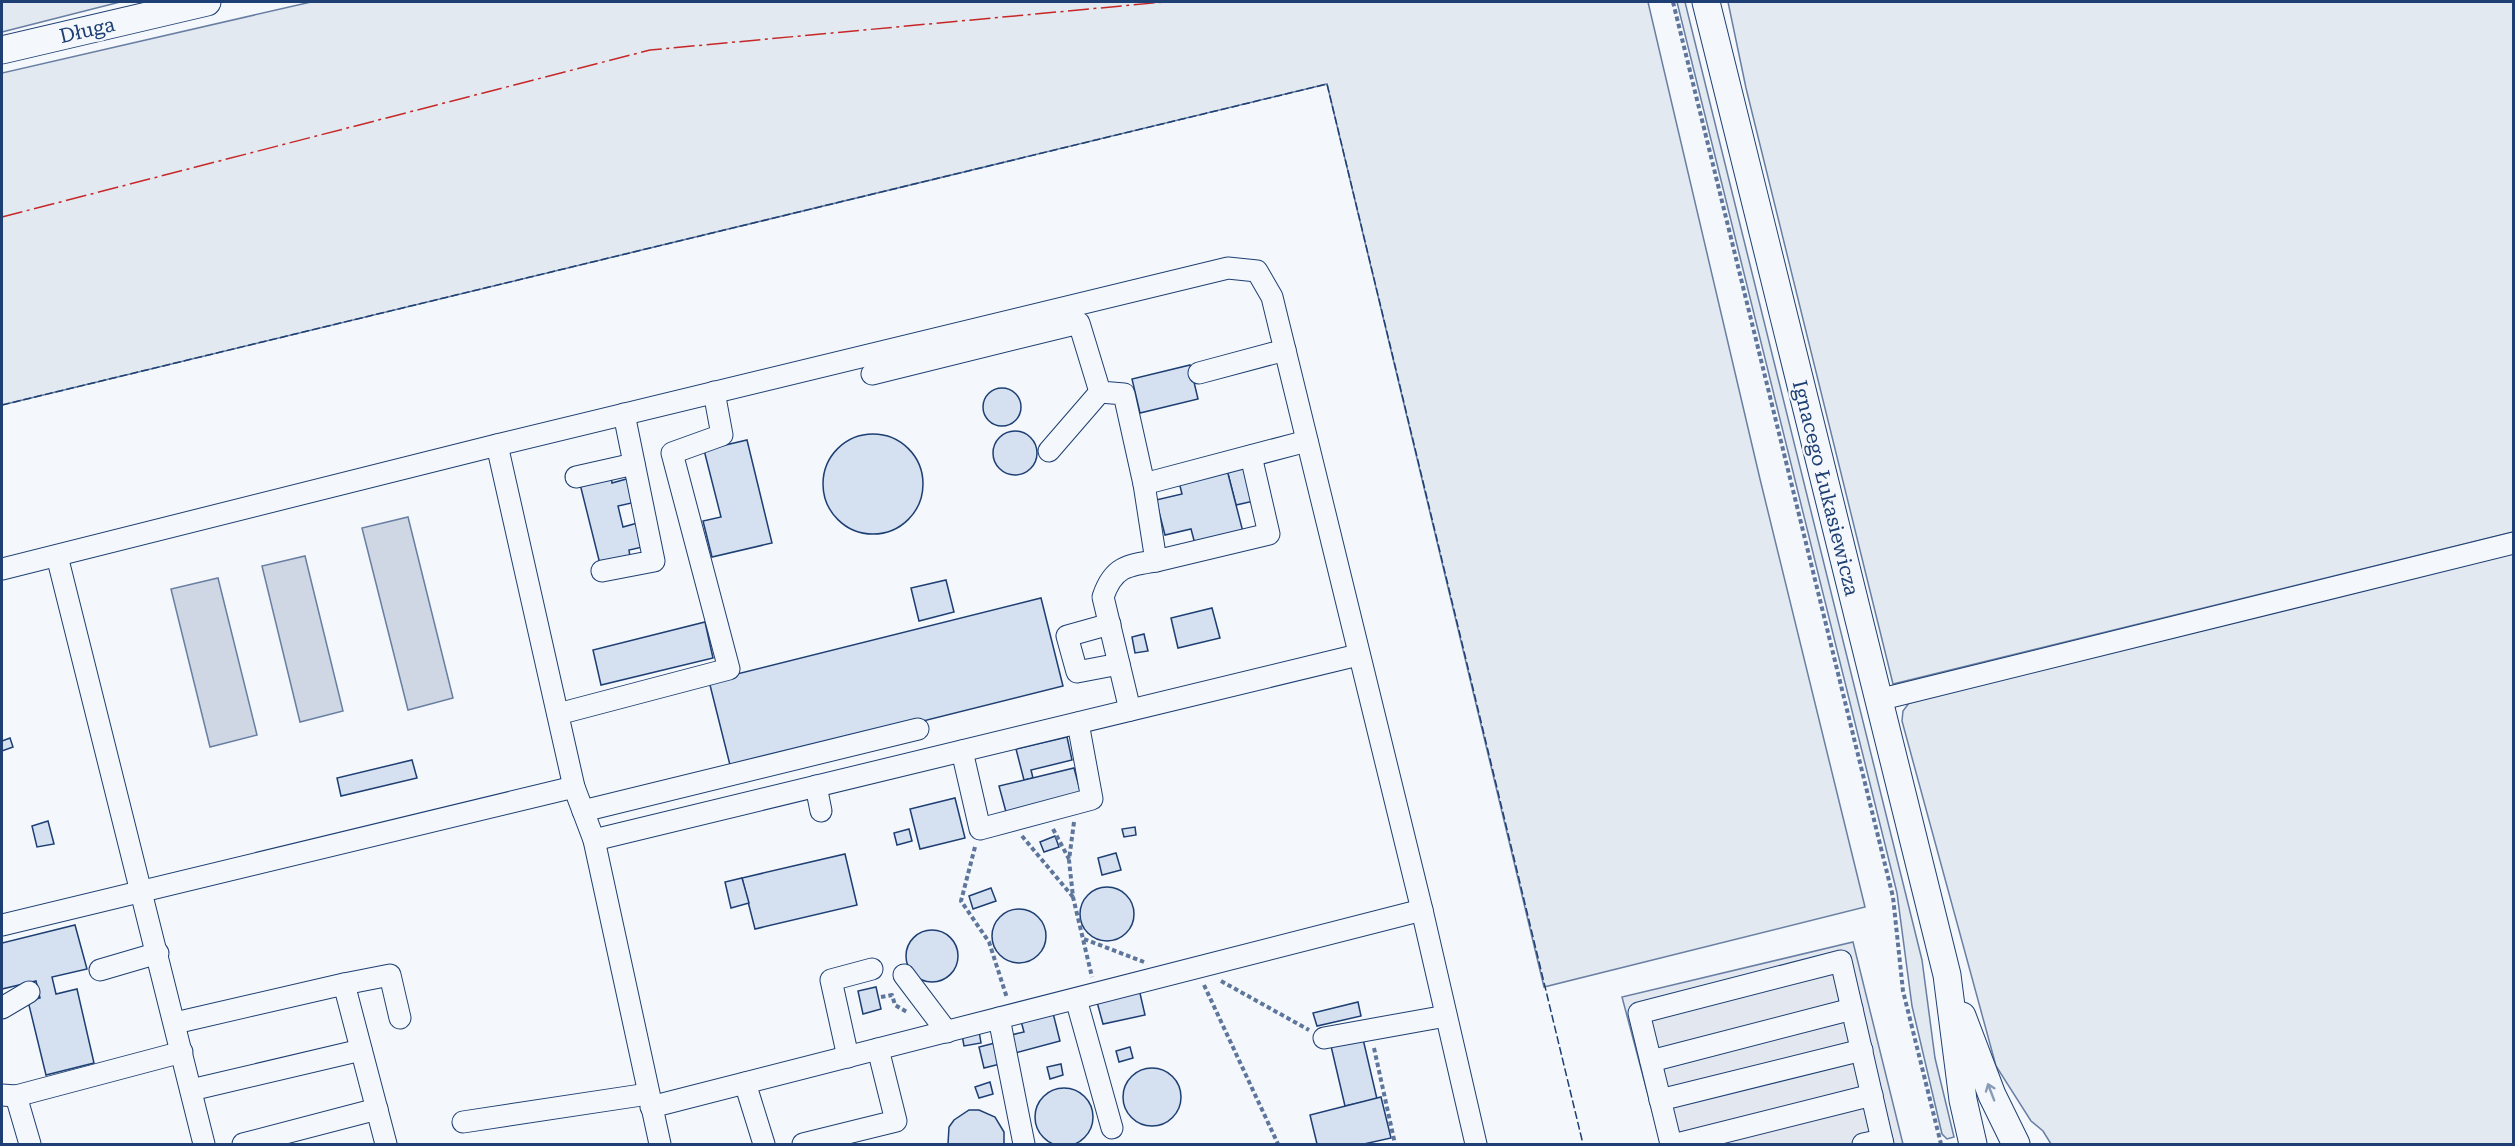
<svg xmlns="http://www.w3.org/2000/svg" width="2515" height="1146" font-family="'Roboto Serif',serif">
<rect width="100%" height="100%" fill="#f4f7fb"/>
<g fill="#e3e9f0" stroke="#687fa3" stroke-width="1.5">
<polygon points="2,2 120,2 2,32"/>
<polygon points="311,2 1648,2 1760,479 1865,907 1544,987 1327,84 2,405 2,73"/>
<polygon points="1677,2 1685,2 1922,960 1935,1058 1954,1137 1947,1139 1942,1134 1912,1006 1897,893"/>
<polygon points="1728,2 2513,2 2513,532 1893,684 1746,88"/>
<polygon points="2513,548 2513,1144 2051,1144 2043,1131 2031,1121 1996,1066 1902,721 1903,711 1909,703"/>
</g>
<polygon fill="#e3e8f0" stroke="#687fa3" stroke-width="1.5" points="1853,942 1903,1144 1661,1144 1622,997"/>
<g fill="#cfd7e4" stroke="#687fa3" stroke-width="1.5">
<polygon points="408,517 453,698 408,710 362,528"/>
<polygon points="305,556 343,711 300,722 262,566"/>
<polygon points="218,578 257,735 210,747 171,589"/>
</g>
<g fill="#d5e0f0" stroke="#1d3f73" stroke-width="1.5">
<polygon points="1190,365 1198,399 1140,413 1132,379"/>
<circle cx="1002" cy="407" r="19"/>
<circle cx="1015" cy="453" r="22"/>
<circle cx="873" cy="484" r="50"/>
<polygon points="747,440 772,543 712,557 703,521 721,517 704,450"/>
<polygon points="1244,462 1254,501 1236,505 1226,466"/>
<polygon points="1226,466 1243,532 1195,544 1191,529 1165,535 1156,500 1182,494 1178,478"/>
<polygon points="611,476 612,483 630,478 636,502 618,506 623,527 641,522 647,546 629,550 630,557 600,564 580,484"/>
<polygon points="946,580 954,612 919,621 911,588"/>
<polygon points="1041,598 1063,686 731,769 709,681"/>
<polygon points="1212,608 1220,638 1178,648 1171,618"/>
<polygon points="705,622 713,658 601,685 593,650"/>
<polygon points="1144,634 1148,651 1135,653 1132,637"/>
<polygon points="1067,737 1072,760 1031,770 1033,778 1024,780 1016,749"/>
<polygon points="10,738 13,747 2,751 2,741"/>
<polygon points="412,760 417,778 341,796 337,778"/>
<polygon points="1074,768 1081,794 1006,812 999,786"/>
<polygon points="955,798 965,838 920,849 910,809"/>
<polygon points="48,821 54,844 37,847 32,826"/>
<polygon points="1135,827 1136,835 1124,837 1122,829"/>
<polygon points="909,829 912,841 897,845 894,833"/>
<polygon points="1055,836 1059,847 1044,852 1040,842"/>
<polygon points="1116,853 1121,870 1102,875 1098,858"/>
<polygon points="845,854 857,905 755,929 742,878"/>
<polygon points="742,878 749,903 731,908 725,882"/>
<circle cx="1107" cy="914" r="27"/>
<polygon points="991,888 996,901 973,909 969,896"/>
<circle cx="1019" cy="936" r="27"/>
<polygon points="75,925 87,969 52,977 56,994 77,989 94,1063 46,1075 28,1001 40,998 36,981 2,989 2,943"/>
<circle cx="932" cy="956" r="26"/>
<polygon points="876,987 881,1009 863,1014 858,991"/>
<polygon points="1139,989 1145,1015 1103,1024 1097,1002"/>
<polygon points="1358,1002 1361,1016 1317,1026 1313,1013"/>
<polygon points="1053,1013 1060,1041 1015,1053 1011,1035 1024,1032 1021,1021"/>
<polygon points="979,1031 981,1043 964,1046 962,1035"/>
<polygon points="1363,1039 1377,1099 1345,1106 1331,1046"/>
<polygon points="999,1042 1004,1063 984,1068 979,1047"/>
<polygon points="1130,1047 1133,1058 1119,1062 1116,1051"/>
<polygon points="1061,1064 1063,1075 1050,1079 1047,1067"/>
<circle cx="1152" cy="1097" r="29"/>
<polygon points="990,1082 993,1094 979,1098 975,1087"/>
<circle cx="1064" cy="1117" r="29"/>
<polygon points="1381,1097 1391,1138 1364,1144 1317,1144 1310,1115"/>
<polygon points="969,1110 979,1110 995,1117 1004,1132 1004,1144 948,1144 949,1127 954,1120"/>
</g>
<g fill="none" stroke-linecap="round" stroke-linejoin="round">
<g stroke="#1d3f73" stroke-width="23">
<g id="minor">
<polyline points="1199,373 1285,350"/>
<polyline points="872,374 1079,323 1100,392 1124,394 1144,484 1307,441"/>
<polyline points="497,445 574,787 594,840 660,1144"/>
<polyline points="1049,451 1100,392"/>
<polyline points="576,477 634,464"/>
<polyline points="1144,484 1156,561 1269,534 1251,456"/>
<polyline points="57,556 204,1144"/>
<polyline points="2,569 497,445 1228,268 1257,271 1272,297 1422,910 1476,1144"/>
<polyline points="602,571 654,561 624,414"/>
<polyline points="1110,624 1067,636 1077,672 1119,664"/>
<polyline points="1878,700 2514,543"/>
<path d="M1130,710L1103,597C1113,567 1127,565 1156,561"/>
<polyline points="558,714 729,669 672,453 722,435 714,392"/>
<polyline points="962,751 980,829 1092,799 1078,723"/>
<polyline points="816,786 821,811"/>
<polyline points="583,811 918,729"/>
<polyline points="594,840 1358,655"/>
<polyline points="2,925 574,787"/>
<polyline points="100,970 158,953"/>
<polyline points="904,975 947,1032"/>
<polyline points="344,984 390,975 400,1018"/>
<polyline points="1076,999 1112,1128"/>
<polyline points="2,1008 29,992"/>
<polyline points="999,1018 1024,1144"/>
<polyline points="175,1023 344,984 386,1144"/>
<polyline points="1324,1038 1446,1016"/>
<polyline points="848,1057 831,980 872,969"/>
<polyline points="1651,1061 1852,1009"/>
<polyline points="745,1083 764,1144"/>
<polyline points="191,1090 361,1050"/>
<polyline points="2,1095 16,1096 30,1144"/>
<polyline points="16,1096 182,1052"/>
<polyline points="1660,1100 1862,1050"/>
<polyline points="651,1107 1422,910"/>
<polyline points="463,1122 648,1094"/>
<polyline points="243,1144 377,1109"/>
<polyline points="803,1144 896,1121 878,1049"/>
<polyline points="1671,1144 1639,1013 1841,961 1883,1144"/>
<polyline points="1677,1144 1872,1095"/>
<polyline points="1863,1144 1882,1140"/>
</g>
</g>
<g stroke="#1d3f73" stroke-width="29">
<g id="major">
<polyline points="1706,2 1947,975 1963,1100 1973,1144"/>
<polyline points="2,50 207,2"/>
<polyline points="1962,1016 1992,1095 2016,1144"/>
</g>
</g>
<g stroke="#5e769c" stroke-width="4" stroke-dasharray="4.5 3" stroke-linecap="butt">
<polyline points="1673,2 1893,897 1903,991 1941,1144"/>
<polyline points="1074,822 1069,860 1073,897 1092,977"/>
<polyline points="1053,829 1069,859"/>
<polyline points="1022,836 1073,897"/>
<polyline points="975,847 961,901 989,942 1007,998"/>
<polyline points="1084,939 1144,962"/>
<polyline points="1221,981 1309,1030"/>
<polyline points="1204,985 1278,1144"/>
<polyline points="881,997 892,995 895,1005 907,1012"/>
<polyline points="1374,1048 1395,1144"/>
</g>
<use href="#minor" stroke="#f4f7fb" stroke-width="21"/>
<use href="#major" stroke="#f4f7fb" stroke-width="27"/>
<polyline stroke="#1d3f73" stroke-width="1.5" stroke-dasharray="8 3" stroke-linecap="butt" points="2,405 1327,84 1583,1144"/>
<polyline stroke="#c62828" stroke-width="1.5" stroke-dasharray="21 4.5 3 4.5" stroke-linecap="butt" points="2,217 650,50 1164,2"/>
</g>
<defs><path id="oneway-shaft" d="M-6 0H5M1.5-3L5.5 0L1.5 3" fill="none" stroke-width="1.6" stroke-linecap="round" stroke-linejoin="round" transform="scale(1.5)"/></defs>
<use stroke="#889bb7" href="#oneway-shaft" transform="translate(1991 1092) rotate(-111)"/>
<g text-anchor="middle" stroke-width="4.5" stroke-linejoin="round" paint-order="stroke">
<g font-size="20" fill="#1d3f73" stroke="#f4f7fb">
<text transform="translate(87 30) rotate(-13)" y="7">Długa</text>
<text transform="translate(1826 488) rotate(76)" y="7">Ignacego Łukasiewicza</text>
</g>
</g>
<rect width="2515" height="1146" fill="none" stroke="#1d3f73" stroke-width="6"/>
</svg>
